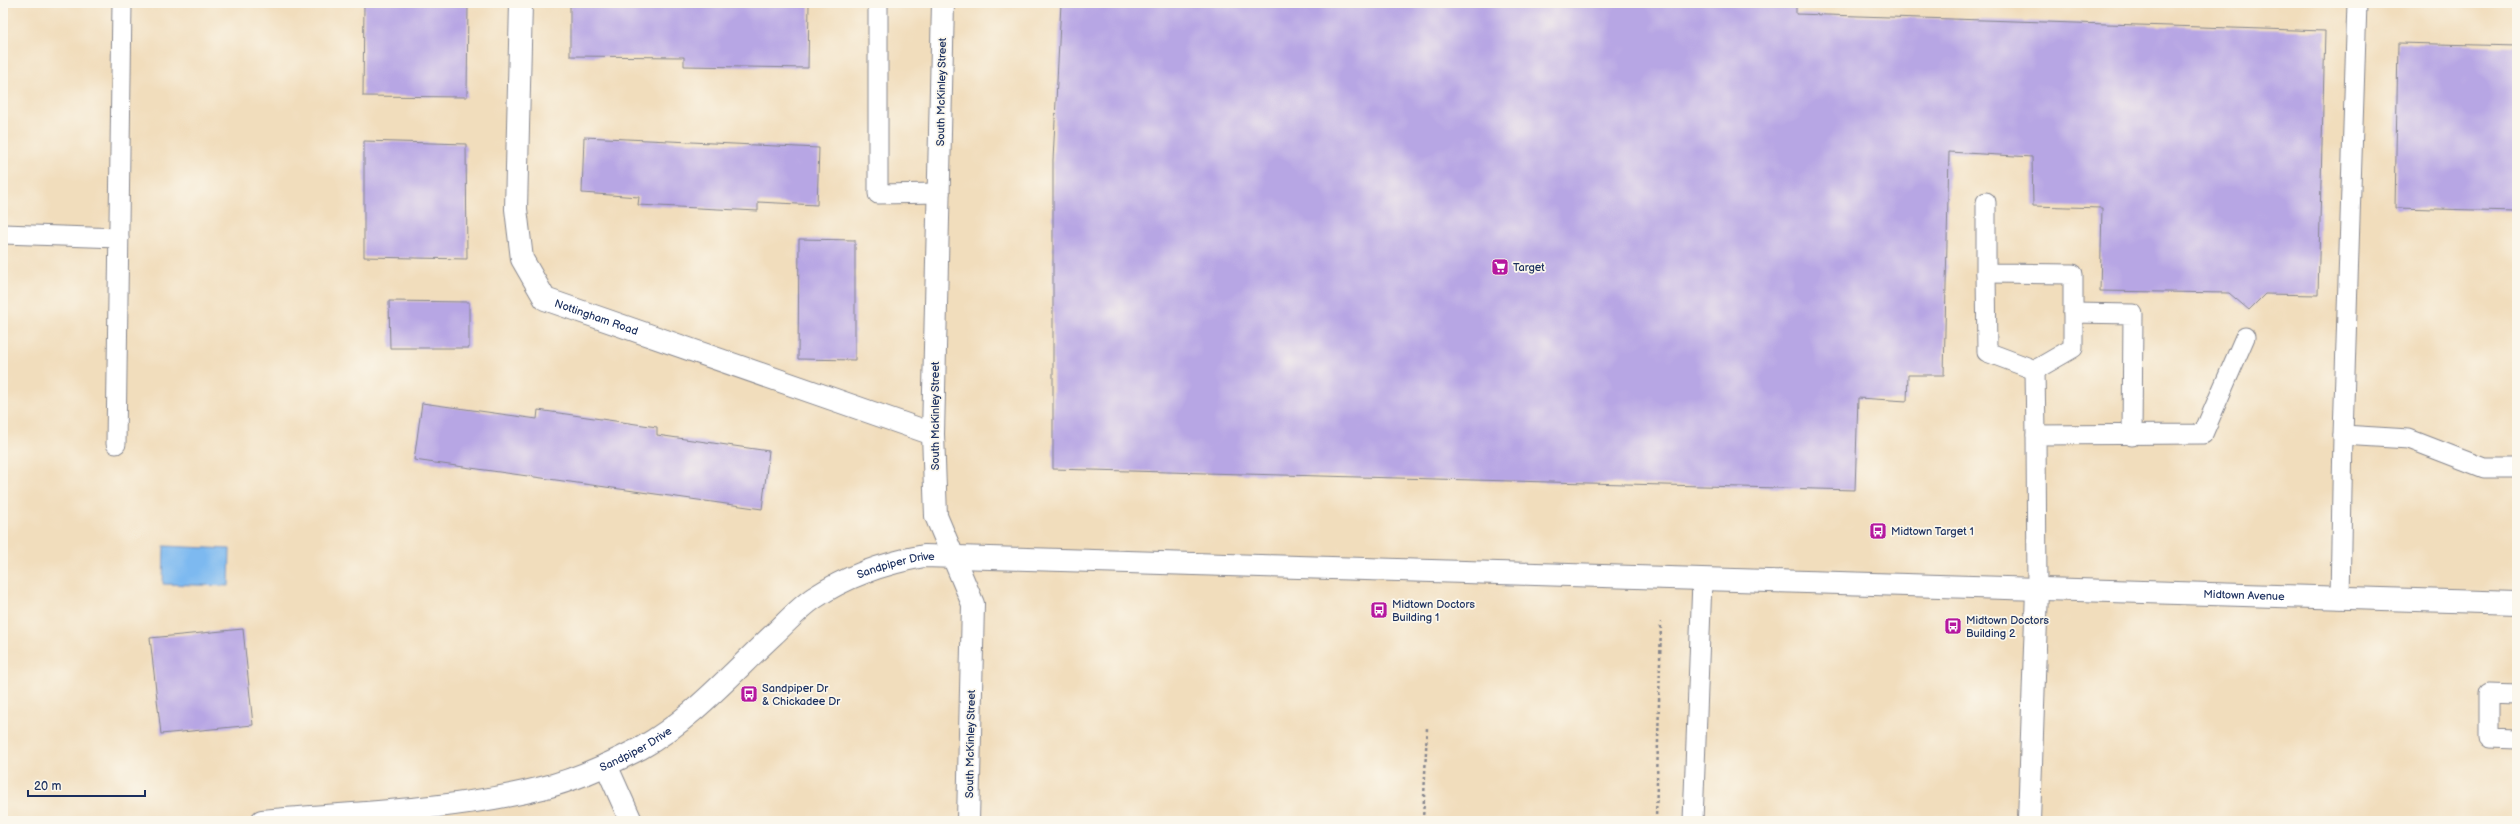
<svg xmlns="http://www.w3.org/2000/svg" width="2520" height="824" font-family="'Balsamiq Sans',sans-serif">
<rect width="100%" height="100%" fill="#fbf7ec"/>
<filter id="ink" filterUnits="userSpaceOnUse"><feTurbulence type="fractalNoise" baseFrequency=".025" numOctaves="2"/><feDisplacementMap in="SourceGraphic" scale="8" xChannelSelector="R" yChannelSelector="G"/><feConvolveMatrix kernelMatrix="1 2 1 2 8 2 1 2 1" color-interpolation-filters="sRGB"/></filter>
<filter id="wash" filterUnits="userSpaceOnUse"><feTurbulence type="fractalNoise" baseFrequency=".012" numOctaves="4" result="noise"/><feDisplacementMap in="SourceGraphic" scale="16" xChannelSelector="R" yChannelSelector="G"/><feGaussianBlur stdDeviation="0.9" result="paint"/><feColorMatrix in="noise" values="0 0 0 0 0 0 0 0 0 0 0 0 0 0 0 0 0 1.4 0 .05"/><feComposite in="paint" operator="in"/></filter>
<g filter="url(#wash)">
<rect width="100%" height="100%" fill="#f1ddbc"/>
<polygon fill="#7db9f0" stroke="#4c74a7" points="164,546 230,549 229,586 163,584"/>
<g id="blocks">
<g fill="#b7a6e4">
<polygon points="364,3 468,3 467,97 363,96"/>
<polygon points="570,3 809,3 808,68 684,66 684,57 570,56"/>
<polygon points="1061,3 1796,3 1796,14 2325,31 2318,295 2265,294 2249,310 2229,293 2100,291 2102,208 2033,206 2032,157 1949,152 1944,375 1908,375 1907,401 1858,398 1855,490 1053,469 1053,160"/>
<polygon points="2398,43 2517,46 2517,211 2395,208"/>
<polygon points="584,137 819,148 817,205 758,202 758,211 638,205 639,197 582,193"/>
<polygon points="364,141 466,144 467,259 364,257"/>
<polygon points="799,239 855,240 855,360 798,359"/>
<polygon points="389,301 469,302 469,348 390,348"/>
<polygon points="422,403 537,419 538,410 657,427 657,435 769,451 762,509 414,460"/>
<polygon points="243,629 253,725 161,734 150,638"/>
</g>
</g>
</g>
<g filter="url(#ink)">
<use href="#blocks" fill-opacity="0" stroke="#86868d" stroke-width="1"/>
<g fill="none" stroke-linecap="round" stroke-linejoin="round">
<g stroke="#86868d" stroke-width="21">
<g id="lane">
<polyline points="878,3 878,194 940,193"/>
<polyline points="1986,202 1986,273 2073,274 2073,348 2035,370 2036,435"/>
<polyline points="3,234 119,238"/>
<polyline points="1986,273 1987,352 2035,370"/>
<polyline points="2073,313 2133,314 2132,436"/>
<polyline points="2343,435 2409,439 2484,468 2517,468"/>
<polyline points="116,444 122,3"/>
<polyline points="2037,590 2036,435 2203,434 2245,337"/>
<polyline points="2340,599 2343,435 2357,3"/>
<polyline points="2517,695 2489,694 2489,738 2517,739"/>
<polyline points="1693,821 1702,581"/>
</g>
</g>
<g stroke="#86868d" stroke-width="24">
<g id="street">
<path id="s1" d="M521,3L516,209L522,259L545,299L933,434"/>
<polyline points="943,3 933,434 936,516 973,604 968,821"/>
<polyline points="606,765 631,821"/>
<path id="s2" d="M262,821C352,813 455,810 542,788C576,780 610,764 641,748C691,720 731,674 773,635C786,623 799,608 814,598C847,576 885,563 924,556L2517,603"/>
<polyline points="2029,821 2037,590"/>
</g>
</g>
<g stroke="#86868d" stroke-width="2.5" stroke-dasharray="3 3" stroke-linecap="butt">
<polyline points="1423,821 1427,728"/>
<polyline points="1656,821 1661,622"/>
</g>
<use href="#lane" stroke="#fff" stroke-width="19"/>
<use href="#street" stroke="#fff" stroke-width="22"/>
</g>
</g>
<defs>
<g id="supermarket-square" transform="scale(0.9)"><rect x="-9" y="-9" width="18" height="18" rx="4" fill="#b5179e" stroke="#fbf7ec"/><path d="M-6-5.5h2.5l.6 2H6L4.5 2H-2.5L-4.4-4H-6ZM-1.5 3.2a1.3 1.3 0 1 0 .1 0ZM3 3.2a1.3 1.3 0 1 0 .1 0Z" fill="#fff"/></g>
<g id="bus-square" transform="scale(0.9)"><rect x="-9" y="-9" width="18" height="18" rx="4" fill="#b5179e" stroke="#fbf7ec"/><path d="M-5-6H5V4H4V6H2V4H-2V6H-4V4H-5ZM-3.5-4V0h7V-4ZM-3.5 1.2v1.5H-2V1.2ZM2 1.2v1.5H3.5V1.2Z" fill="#fff"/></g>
</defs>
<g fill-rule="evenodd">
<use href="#supermarket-square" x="1500" y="267"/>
<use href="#bus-square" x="1878" y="531"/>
<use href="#bus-square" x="1379" y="610"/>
<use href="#bus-square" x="1953" y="626"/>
<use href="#bus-square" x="749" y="694"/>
</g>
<g text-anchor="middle" stroke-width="3.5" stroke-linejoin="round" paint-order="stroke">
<g font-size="11" fill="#1b2f5e" stroke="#fbf7ec">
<text transform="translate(941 92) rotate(-89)" y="4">South McKinley Street</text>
<text dy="4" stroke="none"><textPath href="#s1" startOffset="357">Nottingham Road</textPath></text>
<text transform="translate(935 416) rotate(-90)" y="4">South McKinley Street</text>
<text dy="4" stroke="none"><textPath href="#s2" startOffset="708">Sandpiper Drive</textPath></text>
<text dy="4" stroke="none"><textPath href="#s2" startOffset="2058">Midtown Avenue</textPath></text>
<text transform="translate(970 744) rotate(-89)" y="4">South McKinley Street</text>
<text dy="4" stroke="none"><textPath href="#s2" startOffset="384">Sandpiper Drive</textPath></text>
</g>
<g font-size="11" fill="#1b2f5e" stroke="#fbf7ec" text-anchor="start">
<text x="1513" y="271">Target</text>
<text x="1891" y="535">Midtown Target 1</text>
<text x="1392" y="608">Midtown Doctors<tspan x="1392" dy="13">Building 1</tspan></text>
<text x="1966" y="624">Midtown Doctors<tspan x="1966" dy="13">Building 2</tspan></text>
<text x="762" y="692">Sandpiper Dr<tspan x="762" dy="13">&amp; Chickadee Dr</tspan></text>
</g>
</g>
<rect width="2520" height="824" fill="none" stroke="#fbf7ec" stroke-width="16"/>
<path d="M28 790v6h117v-6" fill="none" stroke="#1b2f5e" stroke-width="2"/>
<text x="34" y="790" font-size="12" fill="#1b2f5e" stroke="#fbf7ec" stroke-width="3" paint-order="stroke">20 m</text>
</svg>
